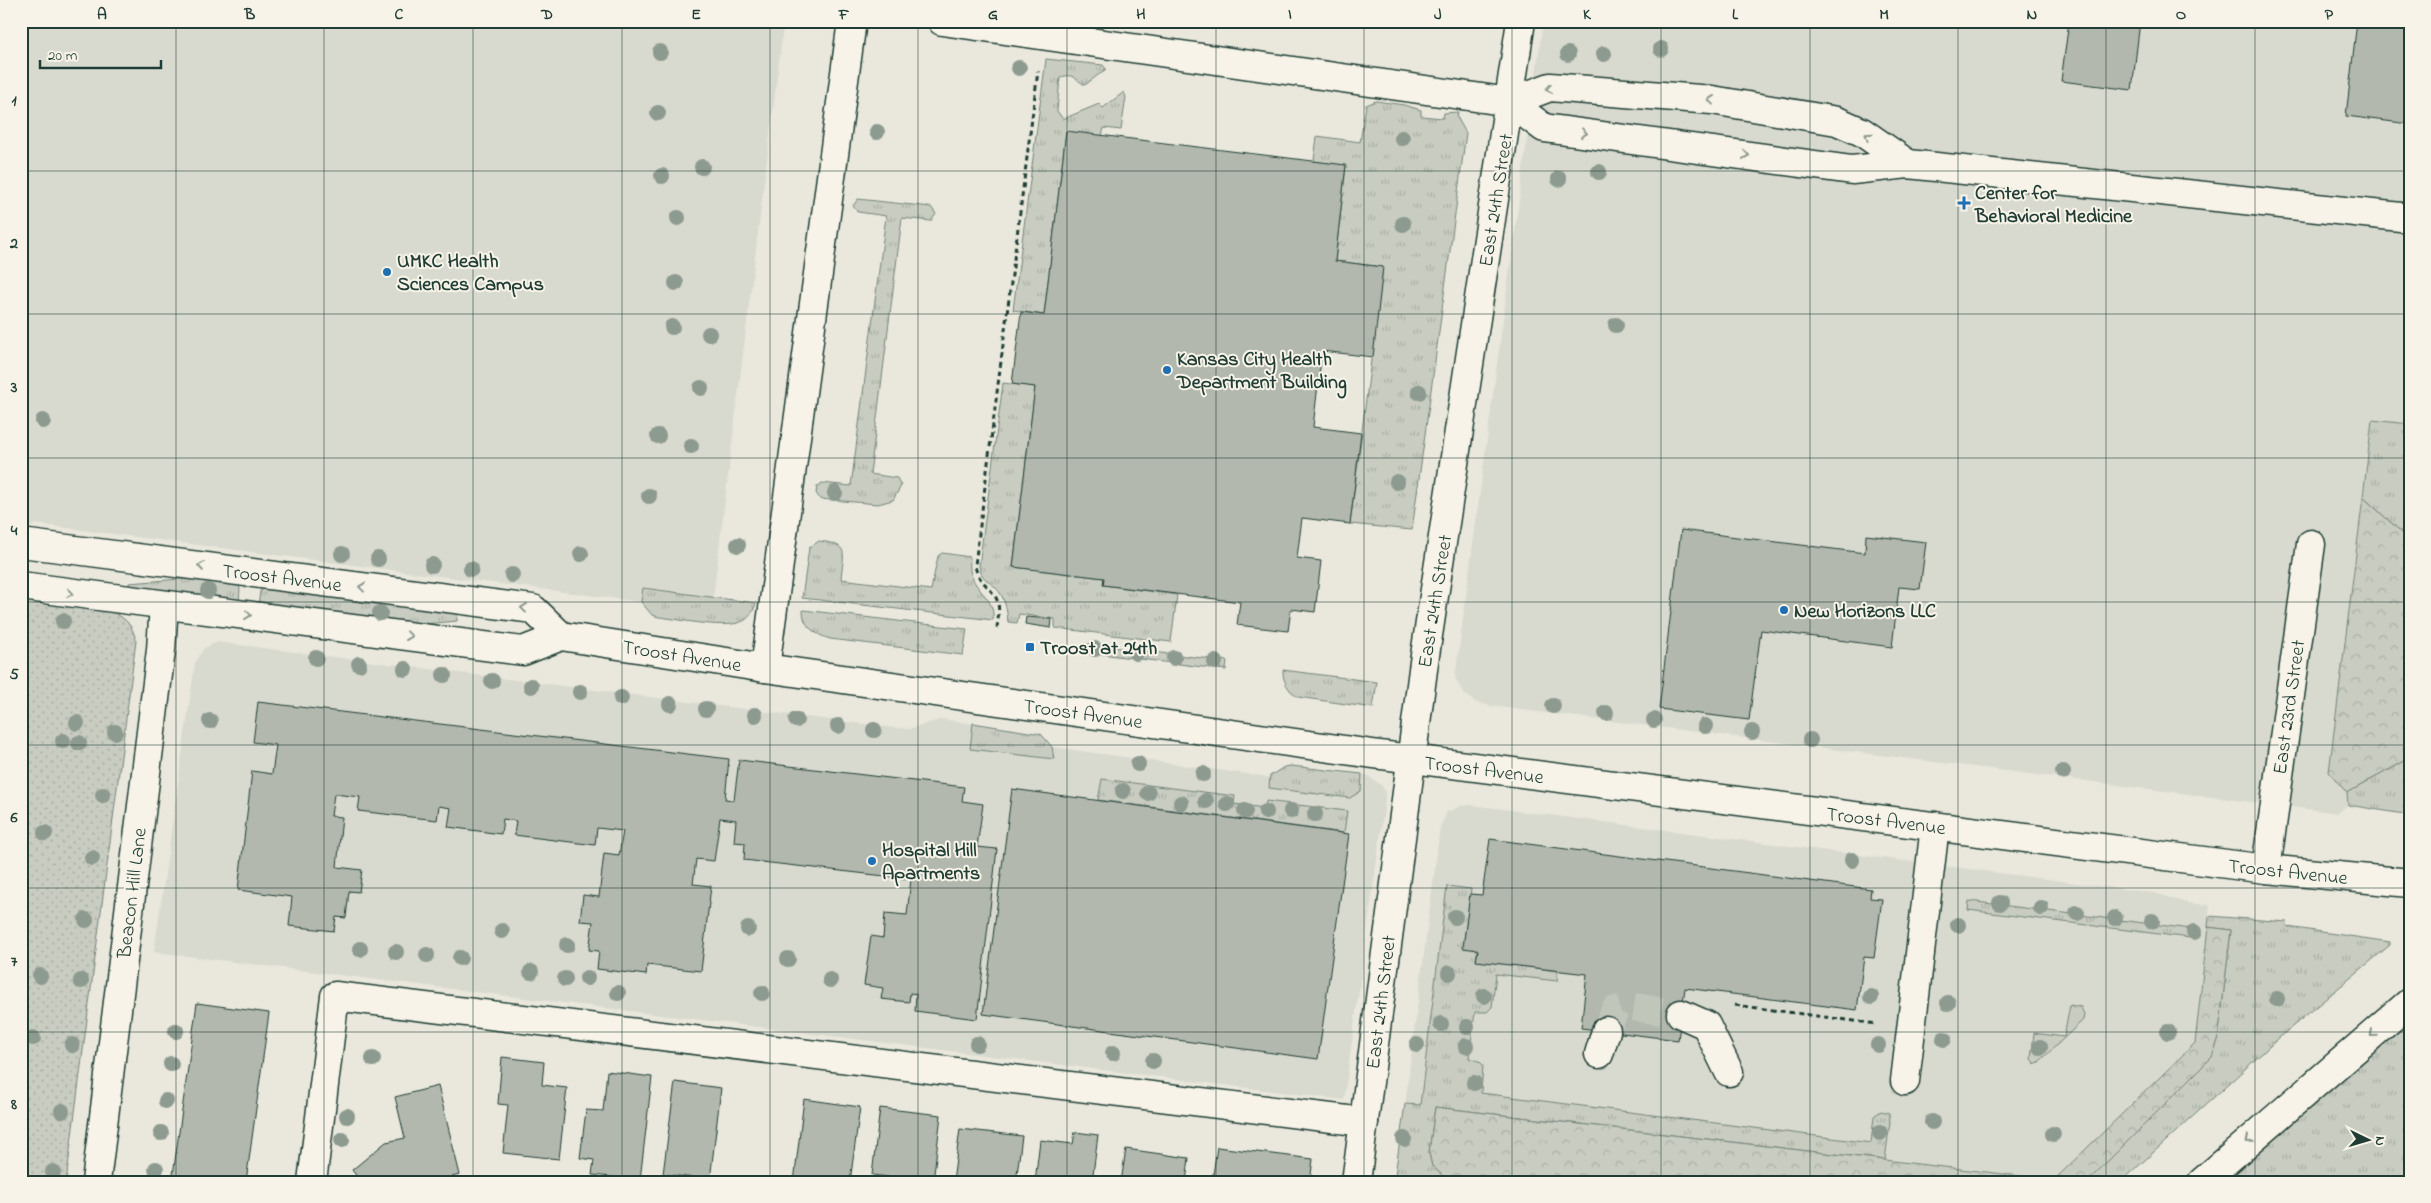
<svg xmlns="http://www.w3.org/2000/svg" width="2431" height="1203" font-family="'Indie Flower',sans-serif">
<defs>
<pattern id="grass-tufts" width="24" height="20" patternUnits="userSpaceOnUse" patternTransform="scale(1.25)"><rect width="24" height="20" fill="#c8ccc1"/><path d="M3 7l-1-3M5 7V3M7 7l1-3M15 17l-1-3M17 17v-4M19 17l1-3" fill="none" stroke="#abb0a6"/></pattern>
<pattern id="forest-crowns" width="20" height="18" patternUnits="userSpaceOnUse" patternTransform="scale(1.25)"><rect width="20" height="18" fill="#c8ccc1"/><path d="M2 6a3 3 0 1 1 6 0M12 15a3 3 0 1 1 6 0" fill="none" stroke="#abb0a6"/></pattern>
<pattern id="park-dots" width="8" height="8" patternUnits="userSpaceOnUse" patternTransform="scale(1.25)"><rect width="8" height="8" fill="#c8ccc1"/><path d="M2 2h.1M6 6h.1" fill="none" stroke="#abb0a6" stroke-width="1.8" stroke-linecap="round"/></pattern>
</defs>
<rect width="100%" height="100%" fill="#eae8dd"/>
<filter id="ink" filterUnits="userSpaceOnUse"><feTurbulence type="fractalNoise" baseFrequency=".02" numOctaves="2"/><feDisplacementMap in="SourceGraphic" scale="10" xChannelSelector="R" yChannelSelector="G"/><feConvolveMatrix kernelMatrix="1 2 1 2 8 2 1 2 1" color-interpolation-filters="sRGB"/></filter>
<g filter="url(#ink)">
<g fill="#d9dacf">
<polygon points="21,21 784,21 710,623 652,615 641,602 35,524 21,532"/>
<polygon points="1543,21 2410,21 2410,424 2372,420 2329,772 2347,793 2348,805 2338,813 1491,706 1475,702 1464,694 1455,678"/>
<polygon points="217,642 887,727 909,729 942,719 1041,734 1053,747 1268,777 1284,767 1291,766 1367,775 1381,785 1385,791 1385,802 1344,1100 154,952 195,663 203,649"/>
<polygon points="1472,805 2155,893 2187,903 2210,905 2195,1043 2054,1180 1405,1104 1440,827 1447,812 1460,806"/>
</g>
<g fill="url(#grass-tufts)" stroke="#74847a">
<path d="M1046,59L1103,65L1106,69L1085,85C1075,79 1072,72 1060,78L1057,111L1063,119L1099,104L1103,108L1124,92L1126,97L1121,130L1104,128L1102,136L1066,132L1044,315L1013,310Z"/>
<polygon points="1376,101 1404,105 1421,110 1421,116 1443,118 1444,113 1458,112 1457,117 1466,133 1412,530 1350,524 1383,267 1335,261 1346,166 1314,161 1317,136 1360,142 1366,105"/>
<polygon points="858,199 931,207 936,214 931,221 902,218 870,474 897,478 901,486 893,500 878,504 820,499 816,493 817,487 822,483 851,486 886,216 858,212 853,206"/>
<path d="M1003,383L1035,387L1013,567L1104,578L1103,585L1177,595L1171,642L1055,628V619L1019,614L1017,623L1008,622C1007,610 1005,597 996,588C987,580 981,578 979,566Z"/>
<polygon points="2372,420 2410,424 2410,540 2363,497"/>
<path d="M819,541C851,545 843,552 841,579L931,590L938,556L942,553L970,557C970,563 969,571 972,577C979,594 995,599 993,620L802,598L809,548Z"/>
<polygon points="180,579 198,579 238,585 240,588 239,603 129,592 129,583"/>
<polygon points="265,588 457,613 457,621 402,626 258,606 260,591"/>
<path d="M643,588L756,603C754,610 751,616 745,620C728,631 680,619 659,617L652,615L641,602Z"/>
<path d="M803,610L967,629L963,655L830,639C815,634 803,627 803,610Z"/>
<polygon points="1087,644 1227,661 1226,670 1085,652"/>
<path d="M1283,670L1377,682L1373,708L1298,697C1289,692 1282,680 1283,670Z"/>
<polygon points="973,723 1041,734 1052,747 1054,759 970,749"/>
<polygon points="2410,758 2410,815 2348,805 2347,793"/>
<polygon points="1291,766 1362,774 1361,791 1350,798 1269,788 1270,776 1284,767"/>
<polygon points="1102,779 1235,796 1234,804 1265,808 1266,801 1347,811 1344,833 1098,800"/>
<polygon points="1447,886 1471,889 1463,947 1478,950 1476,960 1558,971 1557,981 1496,974 1492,1007 1487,1012 1475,1012 1469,1058 1479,1061 1483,1065 1481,1093 1871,1143 1874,1116 1881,1111 1889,1113 1890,1122 1885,1160 1435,1107 1429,1153 1432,1166 1450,1182 1394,1182 1405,1104 1420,1105"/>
<polygon points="1969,901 2191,929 2190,938 1968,910"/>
<polygon points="2209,916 2287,922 2288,927 2390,942 2390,945 2281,1036 2121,1182 2087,1182 2212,1057 2218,1040 2231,930 2208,927"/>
<polygon points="2070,1005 2081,1007 2084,1015 2083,1020 2039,1062 2035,1064 2031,1059 2034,1033 2064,1037"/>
<polygon points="2410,1019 2410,1182 2227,1182 2313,1101"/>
</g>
<g fill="url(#forest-crowns)" stroke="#74847a">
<polygon points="2363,497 2410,540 2410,758 2347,793 2329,772"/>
<polygon points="2208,927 2231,930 2218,1040 2212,1057 2087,1182 1450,1182 1432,1166 1429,1153 1435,1107 2054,1180 2195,1043"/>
</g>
<path fill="url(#park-dots)" stroke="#74847a" d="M21,601L109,611C124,616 133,625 136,641L66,1182H21Z"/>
<g fill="#b2b8ae" stroke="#1f3d34">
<polygon points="2069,21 2140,21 2132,90 2061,81"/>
<polygon points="2357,21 2410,21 2410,124 2346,116"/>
<polygon points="1066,131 1346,165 1335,261 1383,267 1373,357 1322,351 1313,427 1361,433 1350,524 1302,518 1297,558 1321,561 1315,612 1291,609 1288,631 1237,625 1240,602 1103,585 1104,578 1013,567 1035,387 1012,384 1021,312 1044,315"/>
<polygon points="1681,530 1865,553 1866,535 1926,542 1920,589 1899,587 1892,647 1761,630 1749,720 1659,709"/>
<polygon points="1026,617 1052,619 1051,628 1025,624"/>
<polygon points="258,702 729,759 725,799 734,800 739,760 964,787 962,801 983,804 977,847 997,849 977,1019 915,1011 916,994 910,993 909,1002 881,999 883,988 864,985 871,936 883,938 885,913 907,915 911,879 744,860 745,843 734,842 736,820 720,818 714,861 696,859 693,884 711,886 701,971 647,965 646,975 597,969 599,951 589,950 593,922 580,921 583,895 599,897 604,853 619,855 623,831 597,828 595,845 514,835 516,821 503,819 501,834 448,827 451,808 439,806 437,820 358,811 360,797 334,794 331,816 342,817 337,867 362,870 359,892 349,891 346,918 336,917 334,931 289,926 292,897 238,890 252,771 272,774 276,745 253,742"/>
<polygon points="1012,789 1349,834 1318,1059 983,1014"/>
<polygon points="1490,839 1871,889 1870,898 1882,899 1874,958 1864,957 1857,1010 1685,988 1678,1040 1581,1028 1587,974 1476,961 1478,950 1463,948 1470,894 1482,895"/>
<polygon points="197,1003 269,1013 246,1182 172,1182"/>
<polygon points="502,1057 544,1062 542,1085 567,1088 559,1159 503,1153 508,1105 498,1104"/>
<polygon points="607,1071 652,1077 640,1180 592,1175 594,1160 580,1158 586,1110 603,1111"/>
<polygon points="675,1082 721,1088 710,1180 663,1174"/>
<polygon points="438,1086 460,1175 432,1182 361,1182 352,1170 386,1142 405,1138 395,1097"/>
<polygon points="804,1099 860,1107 850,1182 794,1182"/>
<polygon points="880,1108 941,1115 933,1182 889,1182 889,1177 872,1175"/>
<polygon points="960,1129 1022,1136 1016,1182 953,1182"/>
<polygon points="1075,1132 1098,1135 1092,1182 1035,1182 1040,1140 1073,1144"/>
<polygon points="1217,1147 1313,1159 1310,1182 1212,1182"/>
<polygon points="1126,1149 1189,1158 1186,1182 1121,1182"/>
</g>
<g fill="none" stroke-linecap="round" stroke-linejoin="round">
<polyline stroke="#c1c6bb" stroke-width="28" stroke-dasharray="28 14" stroke-linecap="butt" points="1606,1031 1615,1010 1633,1007 1681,1014"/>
<g stroke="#1f3d34" stroke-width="31">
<g id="minor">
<polyline points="942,21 1510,102 1550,87 1712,100 1837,121 1862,132 1908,164"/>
<polyline points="1510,102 1544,128 1852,170 1908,164 2410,218"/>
<polyline points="765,668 852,21"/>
<polyline points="2266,869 2311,544"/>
<polyline points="1681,1014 1706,1025 1729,1072"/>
<polyline points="1599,1054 1606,1031"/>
<polyline points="1905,1081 1935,826"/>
<polyline points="96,1182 161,650 164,605"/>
<polyline points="312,1182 335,996 1364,1122"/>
<polyline points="1356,1182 1424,662 1521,21"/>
</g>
</g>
<g stroke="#1f3d34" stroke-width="31">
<g id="major">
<polyline points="21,543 533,609 561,636"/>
<polyline points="21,586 523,651 561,636 765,668 1373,754 2266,869 2410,883"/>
<polyline points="2202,1182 2410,1002"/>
</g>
</g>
<g stroke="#1f3d34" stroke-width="3" stroke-dasharray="5 4" stroke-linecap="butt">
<path d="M997,628C998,618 1001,605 995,596C987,584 977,580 975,565L1038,71"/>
<polyline points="1735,1005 1877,1024"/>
</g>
<use href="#minor" stroke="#f7f3e8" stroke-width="28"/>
<use href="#major" stroke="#f7f3e8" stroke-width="28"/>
</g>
<g fill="#8d9a8f">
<circle cx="1661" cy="49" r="8"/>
<circle cx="660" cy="52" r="8"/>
<circle cx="1568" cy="54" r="8"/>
<circle cx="1604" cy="54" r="8"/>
<circle cx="1019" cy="68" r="8"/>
<circle cx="658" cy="113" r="8"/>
<circle cx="877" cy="132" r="8"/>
<circle cx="1402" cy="138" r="8"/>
<circle cx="702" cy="167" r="8"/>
<circle cx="1599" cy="172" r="8"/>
<circle cx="662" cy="176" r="8"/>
<circle cx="1559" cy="179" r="8"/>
<circle cx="678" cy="218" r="8"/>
<circle cx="1403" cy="224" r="8"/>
<circle cx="676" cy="283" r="8"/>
<circle cx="1616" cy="325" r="8"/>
<circle cx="672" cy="327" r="8"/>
<circle cx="709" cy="334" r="8"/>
<circle cx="701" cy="388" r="8"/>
<circle cx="1419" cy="392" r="8"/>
<circle cx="43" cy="421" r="8"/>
<circle cx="658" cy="436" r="8"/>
<circle cx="691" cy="446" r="8"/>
<circle cx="1397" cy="482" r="8"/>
<circle cx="835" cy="493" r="8"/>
<circle cx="649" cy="496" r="8"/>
<circle cx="738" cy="545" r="8"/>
<circle cx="342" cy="554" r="8"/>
<circle cx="581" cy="554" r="8"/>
<circle cx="378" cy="559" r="8"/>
<circle cx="432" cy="565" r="8"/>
<circle cx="471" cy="569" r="8"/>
<circle cx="512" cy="575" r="8"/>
<circle cx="208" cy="591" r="8"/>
<circle cx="380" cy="613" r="8"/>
<circle cx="63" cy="621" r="8"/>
<circle cx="1095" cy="649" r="8"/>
<circle cx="1136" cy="653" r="8"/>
<circle cx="316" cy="658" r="8"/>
<circle cx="1174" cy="658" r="8"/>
<circle cx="1215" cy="662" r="8"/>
<circle cx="359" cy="664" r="8"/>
<circle cx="405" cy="669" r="8"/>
<circle cx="444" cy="675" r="8"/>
<circle cx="492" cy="681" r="8"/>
<circle cx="531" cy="686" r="8"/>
<circle cx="580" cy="692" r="8"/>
<circle cx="621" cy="698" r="8"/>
<circle cx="670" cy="704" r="8"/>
<circle cx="1553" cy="706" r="8"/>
<circle cx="706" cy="709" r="8"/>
<circle cx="1606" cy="713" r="8"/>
<circle cx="755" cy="715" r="8"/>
<circle cx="796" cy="720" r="8"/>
<circle cx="1654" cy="720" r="8"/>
<circle cx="210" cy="721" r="8"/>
<circle cx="77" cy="723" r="8"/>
<circle cx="838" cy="726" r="8"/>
<circle cx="1705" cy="726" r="8"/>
<circle cx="874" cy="730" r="8"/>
<circle cx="115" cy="732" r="8"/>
<circle cx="1752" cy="732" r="8"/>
<circle cx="1810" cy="740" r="8"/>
<circle cx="63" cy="741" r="8"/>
<circle cx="79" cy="743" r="8"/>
<circle cx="1138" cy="764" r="8"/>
<circle cx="2063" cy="772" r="8"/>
<circle cx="1203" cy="774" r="8"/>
<circle cx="1123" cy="791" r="8"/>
<circle cx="1148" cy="793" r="8"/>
<circle cx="103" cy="795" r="8"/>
<circle cx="1206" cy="801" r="8"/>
<circle cx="1181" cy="803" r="8"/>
<circle cx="1227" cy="804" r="8"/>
<circle cx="1245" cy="811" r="8"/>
<circle cx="1291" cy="811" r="8"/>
<circle cx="1266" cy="812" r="8"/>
<circle cx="1315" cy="814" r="8"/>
<circle cx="45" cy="833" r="8"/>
<circle cx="92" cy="858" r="8"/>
<circle cx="1852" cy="860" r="8"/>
<circle cx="2000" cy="903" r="8"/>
<circle cx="2041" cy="908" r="8"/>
<circle cx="2077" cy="913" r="8"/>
<circle cx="1455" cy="917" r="8"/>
<circle cx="2115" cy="918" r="8"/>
<circle cx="86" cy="920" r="8"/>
<circle cx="2152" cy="921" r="8"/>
<circle cx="1958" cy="925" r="8"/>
<circle cx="748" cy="929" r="8"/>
<circle cx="502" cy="931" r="8"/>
<circle cx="2194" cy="932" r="8"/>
<circle cx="567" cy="945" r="8"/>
<circle cx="360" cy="949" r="8"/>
<circle cx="396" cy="952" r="8"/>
<circle cx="427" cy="955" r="8"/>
<circle cx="460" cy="958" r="8"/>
<circle cx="788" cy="959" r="8"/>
<circle cx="531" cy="972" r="8"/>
<circle cx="1449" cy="973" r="8"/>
<circle cx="40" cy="976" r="8"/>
<circle cx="587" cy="978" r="8"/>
<circle cx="565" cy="979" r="8"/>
<circle cx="830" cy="980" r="8"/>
<circle cx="81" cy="981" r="8"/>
<circle cx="618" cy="993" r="8"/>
<circle cx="762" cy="993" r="8"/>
<circle cx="1484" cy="996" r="8"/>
<circle cx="1871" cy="997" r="8"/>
<circle cx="2277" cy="999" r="8"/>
<circle cx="1948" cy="1003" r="8"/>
<circle cx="1441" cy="1024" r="8"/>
<circle cx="1467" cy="1027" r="8"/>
<circle cx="176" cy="1031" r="8"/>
<circle cx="2168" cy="1032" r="8"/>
<circle cx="33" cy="1038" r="8"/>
<circle cx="1944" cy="1039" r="8"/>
<circle cx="977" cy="1044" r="8"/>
<circle cx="72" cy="1045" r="8"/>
<circle cx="1417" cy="1045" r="8"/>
<circle cx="1878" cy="1045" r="8"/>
<circle cx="1466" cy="1046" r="8"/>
<circle cx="2040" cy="1047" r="8"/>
<circle cx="1113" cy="1053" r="8"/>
<circle cx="373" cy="1059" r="8"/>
<circle cx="1153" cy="1061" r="8"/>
<circle cx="171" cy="1064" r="8"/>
<circle cx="1474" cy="1083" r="8"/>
<circle cx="166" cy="1101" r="8"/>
<circle cx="62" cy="1111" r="8"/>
<circle cx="347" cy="1116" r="8"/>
<circle cx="1932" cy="1122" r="8"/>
<circle cx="161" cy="1133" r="8"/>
<circle cx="1880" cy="1133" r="8"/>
<circle cx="2053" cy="1134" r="8"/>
<circle cx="1404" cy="1139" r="8"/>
<circle cx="342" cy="1140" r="8"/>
<circle cx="156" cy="1169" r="8"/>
<circle cx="53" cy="1172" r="8"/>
</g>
<defs><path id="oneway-chevron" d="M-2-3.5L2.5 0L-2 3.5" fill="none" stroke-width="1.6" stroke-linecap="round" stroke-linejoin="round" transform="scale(1.25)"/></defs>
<g stroke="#8b988e">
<use href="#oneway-chevron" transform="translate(1549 89) rotate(171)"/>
<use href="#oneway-chevron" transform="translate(1711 100) rotate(-173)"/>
<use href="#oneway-chevron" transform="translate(1584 133) rotate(7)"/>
<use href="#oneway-chevron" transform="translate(1868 136) rotate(-145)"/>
<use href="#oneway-chevron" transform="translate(1746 155) rotate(8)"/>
<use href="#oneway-chevron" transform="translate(201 566) rotate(-172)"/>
<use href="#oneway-chevron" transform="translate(362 587) rotate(-173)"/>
<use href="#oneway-chevron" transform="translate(70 593) rotate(7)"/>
<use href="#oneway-chevron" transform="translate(524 608) rotate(-173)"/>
<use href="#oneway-chevron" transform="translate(248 615) rotate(7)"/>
<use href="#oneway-chevron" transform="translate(409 636) rotate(7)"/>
<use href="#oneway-chevron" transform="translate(2373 1034) rotate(139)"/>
<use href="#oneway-chevron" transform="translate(2249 1140) rotate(139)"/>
</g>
</g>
<path fill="none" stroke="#1f3d34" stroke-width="1" stroke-opacity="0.55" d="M176,21V1182M324,21V1182M473,21V1182M622,21V1182M770,21V1182M918,21V1182M1067,21V1182M1216,21V1182M1364,21V1182M1512,21V1182M1661,21V1182M1810,21V1182M1958,21V1182M2106,21V1182M2255,21V1182M21,171H2410M21,314H2410M21,458H2410M21,602H2410M21,745H2410M21,888H2410M21,1032H2410"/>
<g fill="#1f6fb2" stroke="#f7f3e8" stroke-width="2">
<path d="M1961.5 195.5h5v5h5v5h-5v5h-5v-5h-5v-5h5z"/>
<circle cx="387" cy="272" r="5"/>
<circle cx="1167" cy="370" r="5"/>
<circle cx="1784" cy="610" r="5"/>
<rect x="1025" y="642" width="10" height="10" rx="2.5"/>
<circle cx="872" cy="861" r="5"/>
</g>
<g text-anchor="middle" stroke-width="4" stroke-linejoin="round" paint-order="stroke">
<g font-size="20" font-weight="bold" fill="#1f3d34" stroke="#f7f3e8" text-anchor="start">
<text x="1975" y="199">Center for<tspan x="1975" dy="23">Behavioral Medicine</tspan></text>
<text x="397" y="267">UMKC Health<tspan x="397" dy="23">Sciences Campus</tspan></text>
<text x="1177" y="365">Kansas City Health<tspan x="1177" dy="23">Department Building</tspan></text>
<text x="1794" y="617">New Horizons LLC</text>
<text x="1040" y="654">Troost at 24th</text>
<text x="882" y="856">Hospital Hill<tspan x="882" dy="23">Apartments</tspan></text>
</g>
<g font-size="20" fill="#1f3d34" stroke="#f7f3e8">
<text transform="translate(1495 200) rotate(-81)" y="7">East 24th Street</text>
<text transform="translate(282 577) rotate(7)" y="7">Troost Avenue</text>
<text transform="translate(1434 601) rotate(-81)" y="7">East 24th Street</text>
<text transform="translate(682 655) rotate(9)" y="7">Troost Avenue</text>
<text transform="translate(2288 707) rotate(-82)" y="7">East 23rd Street</text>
<text transform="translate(1083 713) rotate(8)" y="7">Troost Avenue</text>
<text transform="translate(1484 769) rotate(7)" y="7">Troost Avenue</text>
<text transform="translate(1886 820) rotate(7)" y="7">Troost Avenue</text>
<text transform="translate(2288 871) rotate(6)" y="7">Troost Avenue</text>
<text transform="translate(131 893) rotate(-83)" y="7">Beacon Hill Lane</text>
<text transform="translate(1380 1002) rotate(-83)" y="7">East 24th Street</text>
</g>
</g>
<rect width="2431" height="1203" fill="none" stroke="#f7f3e8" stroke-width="55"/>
<g transform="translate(2368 1140) rotate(95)" stroke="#f7f3e8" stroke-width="4" paint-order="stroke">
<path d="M0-4L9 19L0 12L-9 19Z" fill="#1f3d34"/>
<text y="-8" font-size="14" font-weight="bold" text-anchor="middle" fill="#1f3d34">N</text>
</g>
<path d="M40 60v8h121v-8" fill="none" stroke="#1f3d34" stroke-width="2.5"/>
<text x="48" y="60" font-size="15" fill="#1f3d34" stroke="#f7f3e8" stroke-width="4" paint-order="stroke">20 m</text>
<rect x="28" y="28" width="2376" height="1148" fill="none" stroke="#1f3d34" stroke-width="2"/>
<g font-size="16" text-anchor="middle" font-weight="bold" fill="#1f3d34">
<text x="102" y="19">A</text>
<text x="250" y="19">B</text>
<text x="399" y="19">C</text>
<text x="547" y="19">D</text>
<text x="696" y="19">E</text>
<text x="844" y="19">F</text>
<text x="993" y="19">G</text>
<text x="1141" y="19">H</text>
<text x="1290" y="19">I</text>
<text x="1438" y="19">J</text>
<text x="1587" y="19">K</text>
<text x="1735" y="19">L</text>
<text x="1884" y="19">M</text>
<text x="2032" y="19">N</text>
<text x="2181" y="19">O</text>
<text x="2329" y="19">P</text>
<text x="14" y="105">1</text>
<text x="14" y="248">2</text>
<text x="14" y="392">3</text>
<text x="14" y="535">4</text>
<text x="14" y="679">5</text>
<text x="14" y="822">6</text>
<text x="14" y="966">7</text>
<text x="14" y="1109">8</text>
</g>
</svg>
